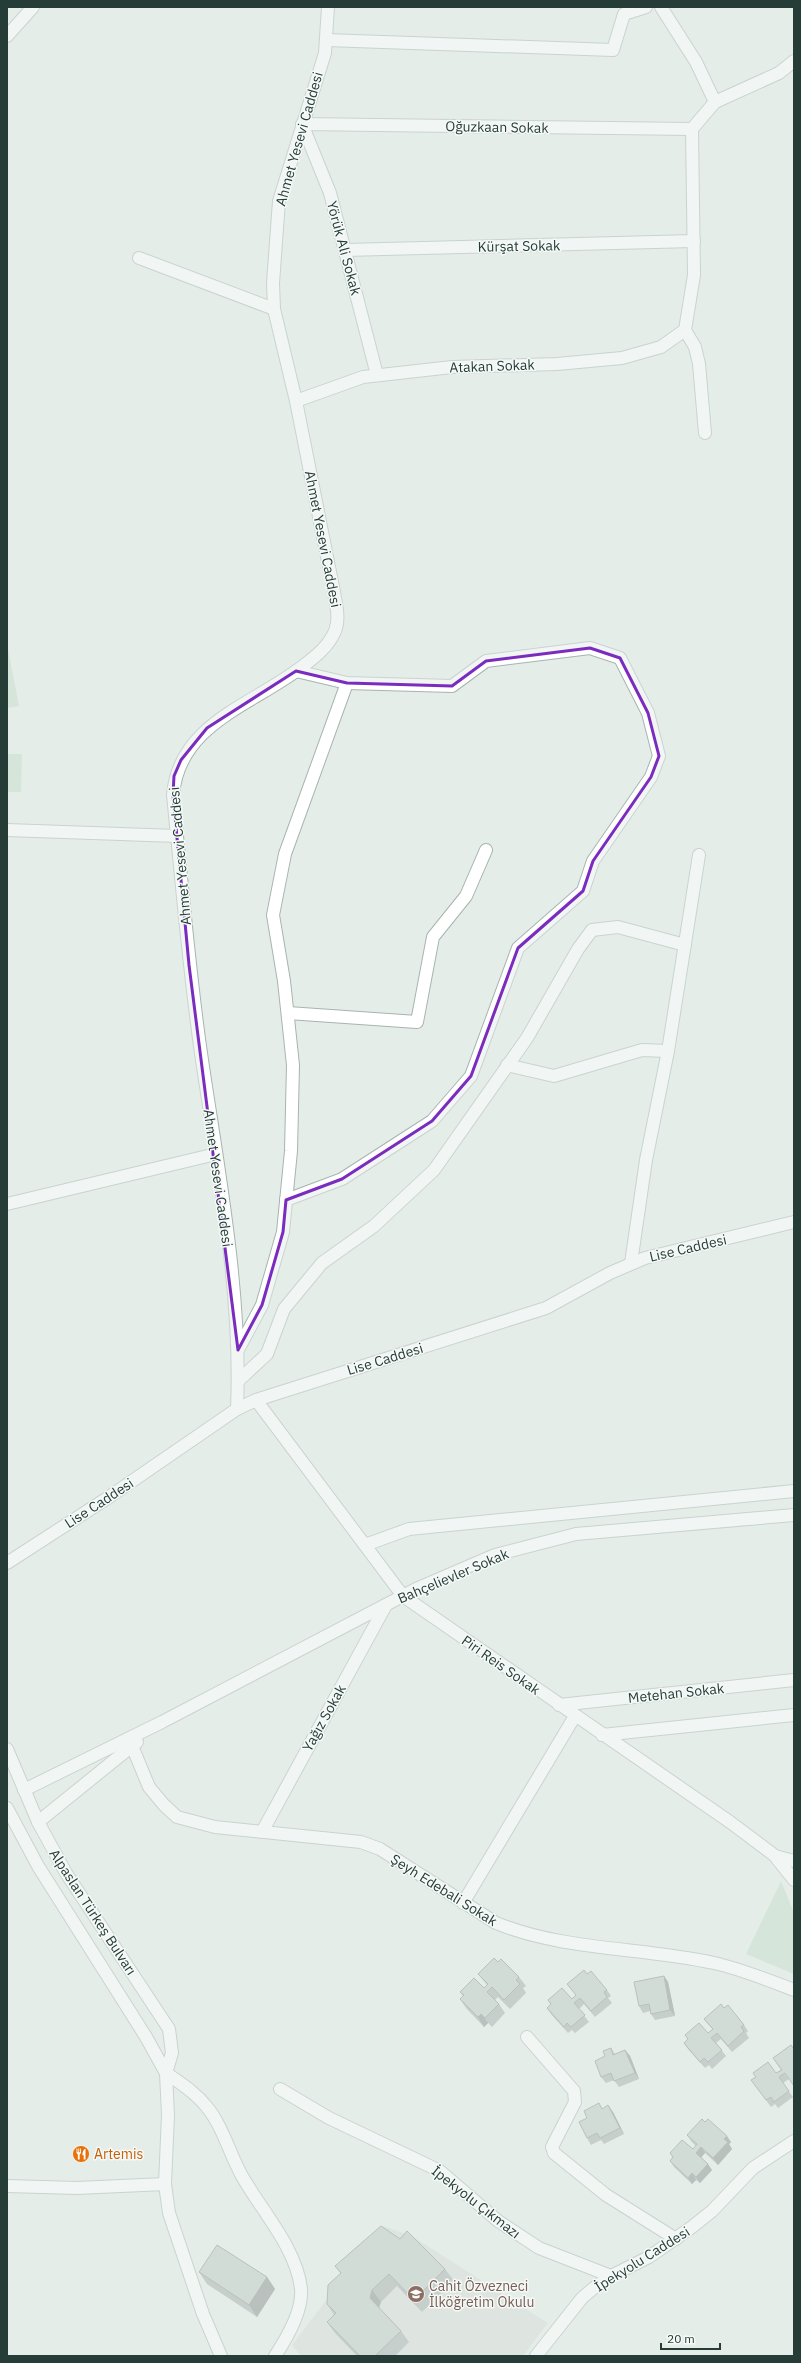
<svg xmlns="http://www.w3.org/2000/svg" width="801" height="2363" font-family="'IBM Plex Sans',sans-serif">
<rect width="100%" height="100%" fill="#e5ede9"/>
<polygon fill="#d4dcd8" points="383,2226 412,2236 548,2323 523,2356 301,2356 292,2345"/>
<g fill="#c1dbc8">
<polygon points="7,644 19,706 7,708"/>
<polygon points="7,754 22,754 21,792 7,792"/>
<polygon points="781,1881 794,1913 794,1974 746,1954"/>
</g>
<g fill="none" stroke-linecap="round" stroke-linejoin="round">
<g stroke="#a8b4b0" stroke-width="14">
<g id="minor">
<polyline points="661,7 696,62 715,102"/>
<polyline points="7,36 33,7"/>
<polyline points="326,40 613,50 624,14 646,7"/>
<polyline points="345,250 694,241"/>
<polyline points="139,258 274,309"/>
<polyline points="377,375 330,193 302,124 692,129"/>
<polyline points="296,401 363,377 452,367 557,364 622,358 661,347 685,330"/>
<polyline points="705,433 699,364 695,347 685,330 694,275 692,129 715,102 779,73 794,61"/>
<polyline points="7,830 177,836"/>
<polyline points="288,1013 417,1022 433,937 466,896 486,850"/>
<polyline points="507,1065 554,1076 642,1050 668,1051"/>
<polyline points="286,1200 342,1179 432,1121 471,1076 518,948 583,891 593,861 651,777 659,756 648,713 620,658 590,648 486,661 452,686 347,683 296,671"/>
<polyline points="7,1204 216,1154"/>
<polyline points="631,1263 646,1160 668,1051 699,855"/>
<polyline points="238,1350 262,1305 283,1232 291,1151 293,1065 284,981 273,915 285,854 347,683"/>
<polyline points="238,1381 267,1354 284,1309 322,1263 374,1226 434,1170 527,1038 578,949 592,930 618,927 685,945"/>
<polyline points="256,1400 403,1596 730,1822 774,1855 794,1880"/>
<path d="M237,1409C242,1293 219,1175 202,1060C189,972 182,884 173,795C179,723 253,705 303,666C315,657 329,646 335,631C340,619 336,604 334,592L296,401L274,309L273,283L279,201L325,53L328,7"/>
<polyline points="365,1545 409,1529 794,1491"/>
<polyline points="7,1563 109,1497 237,1409 256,1400 546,1308 610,1273 645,1258 794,1222"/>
<polyline points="559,1705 794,1680"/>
<polyline points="602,1735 794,1715"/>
<path d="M132,1746L149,1787L164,1805L177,1817L215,1827L361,1842L380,1849L496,1923C565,1951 642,1947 714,1963C741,1969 768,1980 794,1990"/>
<polyline points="7,1749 38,1822 66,1873 169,2029 172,2053 166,2073"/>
<polyline points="24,1790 162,1722 416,1589 495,1555 576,1534 794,1515"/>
<polyline points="7,1808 38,1866 146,2037 166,2073 168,2115 165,2184 169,2213 203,2314 221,2356"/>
<polyline points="38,1822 137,1742"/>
<polyline points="262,1832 386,1605"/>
<polyline points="775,1856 794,1861"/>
<polyline points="463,1903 575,1716"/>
<polyline points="527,2037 574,2091 575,2102 552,2147 554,2153 606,2195 676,2239"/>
<path d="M166,2073C180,2083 195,2092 206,2106C223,2126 229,2153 242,2176C261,2210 297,2249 301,2289C303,2311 287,2338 275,2356"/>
<polyline points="280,2089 329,2118 440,2171 498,2221 539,2248 611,2276"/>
<polyline points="7,2186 77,2188 165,2184"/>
<polyline points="536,2356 582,2298 595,2287 611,2276 649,2257 692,2227 712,2211 753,2168 794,2141"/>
</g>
</g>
<use href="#minor" stroke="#fff" stroke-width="12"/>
</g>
<g fill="#a1aba7">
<polygon points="498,1962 519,1977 526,1986 523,1988 526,1993 510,2009 498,1997 495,2000 499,2004 505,2013 492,2027 488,2023 484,2027 466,2008 460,1999 463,1996 460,1992 484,1988 487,1985 478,1974"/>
<polygon points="587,1974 607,1990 611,1996 608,1998 612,2003 595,2017 584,2004 579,2009 589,2022 575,2033 572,2030 568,2033 551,2014 547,2008 551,2005 548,2000 572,1999 576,1995 567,1984"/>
<polygon points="664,1976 668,1982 675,2016 655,2020 651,2014 650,2011 643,2013 639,2006"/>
<polygon points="724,2008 744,2025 748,2031 746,2033 749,2038 732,2052 721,2039 716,2043 726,2056 712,2069 709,2065 705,2068 688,2049 684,2043 688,2039 685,2035 708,2033 713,2030 704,2019"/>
<polygon points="611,2048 615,2054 625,2050 630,2056 639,2079 619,2087 614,2080 606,2083 601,2077 605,2056"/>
<polygon points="773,2058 789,2079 783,2083 793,2097 778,2108 775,2104 771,2107 751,2080 776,2073 781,2070"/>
<polygon points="603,2108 613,2112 624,2134 604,2144 601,2140 591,2145 587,2138"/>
<polygon points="705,2122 731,2142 729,2144 732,2149 718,2165 705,2153 701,2157 712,2170 700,2183 696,2180 692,2184 674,2167 670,2161 673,2158 670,2153 693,2149 696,2146 691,2141 687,2135"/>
<polygon points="335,2266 445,2269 454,2281 422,2312 397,2286 381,2302 379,2308 401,2331 409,2342 395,2356 357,2356 335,2333 327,2322 334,2315 327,2304 341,2274"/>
<polygon points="199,2272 267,2277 275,2289 257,2317 207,2284"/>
</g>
<g fill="#838b88">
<polygon points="664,1976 668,1982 675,2016 670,2010"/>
<polygon points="481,2014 488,2023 484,2027 478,2017"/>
<polygon points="625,2050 630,2056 639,2079 635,2073"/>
<polygon points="608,2105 613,2112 624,2134 620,2128"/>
<polygon points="727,2136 731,2142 729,2144 732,2149 718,2165 713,2158 724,2139"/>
<polygon points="701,2147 705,2153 700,2159 696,2153"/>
<polygon points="708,2164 712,2170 700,2183 696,2177"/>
<polygon points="692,2173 696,2180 692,2184 688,2178"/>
<polygon points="267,2277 275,2289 257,2317 249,2305"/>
<polygon points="372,2290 381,2302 378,2310 370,2298"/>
</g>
<g fill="#bbc7c2" stroke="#838b88">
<polygon points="494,1958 498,1962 501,1959 519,1977 516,1980 520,1984 504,2000 492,1987 487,1992 499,2004 485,2018 481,2014 478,2017 460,1999 464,1995 460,1992 474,1978 484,1988 488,1984 478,1974"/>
<polygon points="584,1970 587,1974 591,1971 607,1990 604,1992 607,1997 591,2011 580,1998 574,2003 585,2015 571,2027 567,2023 564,2027 547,2008 551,2004 548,2000 562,1988 572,1999 576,1995 567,1984"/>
<polygon points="664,1976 670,2010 651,2014 649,2004 639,2006 634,1982"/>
<polygon points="721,2004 724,2008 728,2005 744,2025 741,2027 744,2031 728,2046 717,2033 711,2038 722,2050 708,2062 704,2058 700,2062 684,2043 688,2039 685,2035 699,2023 708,2033 713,2029 704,2019"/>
<polygon points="791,2045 794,2049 794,2086 785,2073 779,2077 789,2091 774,2102 771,2097 766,2100 751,2080 756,2077 753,2073 768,2062 776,2073 782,2070 773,2058"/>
<polygon points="611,2048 613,2055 625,2050 635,2073 614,2081 611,2073 601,2077 595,2061 605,2056 603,2051"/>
<polygon points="599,2103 602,2109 608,2105 620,2128 600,2138 597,2133 587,2138 579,2122 587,2118 584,2111"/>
<polygon points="702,2119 705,2122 708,2119 727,2136 724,2139 728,2142 713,2158 701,2147 696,2153 708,2164 696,2177 692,2173 688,2178 670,2161 673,2157 670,2153 682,2140 693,2149 697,2144 687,2135"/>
<polygon points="381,2226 400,2239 407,2231 445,2269 414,2300 389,2274 372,2290 370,2298 401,2331 375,2356 360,2356 327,2322 336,2313 327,2304 328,2285 341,2273 335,2266"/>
<polygon points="217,2245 267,2277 249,2305 199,2272"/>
</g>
<path d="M0 0H801V2363H0ZM590,648L620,658L648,713L659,756L651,777L593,861L583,891L518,948L471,1076L432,1121L342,1179L286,1200L283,1232L262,1305L238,1350L189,965L173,795L174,776L181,760L207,728L296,671L347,683L452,686L486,661Z" fill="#e5ede9" fill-opacity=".55" fill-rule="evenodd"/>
<path fill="none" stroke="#7b2cbf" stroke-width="3" stroke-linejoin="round" d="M590,648L620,658L648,713L659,756L651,777L593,861L583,891L518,948L471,1076L432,1121L342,1179L286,1200L283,1232L262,1305L238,1350L189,965L173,795L174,776L181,760L207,728L296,671L347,683L452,686L486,661Z"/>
<defs>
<g id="restaurant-disc" transform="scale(0.9)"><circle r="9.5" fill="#e8710a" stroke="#f5f9f7"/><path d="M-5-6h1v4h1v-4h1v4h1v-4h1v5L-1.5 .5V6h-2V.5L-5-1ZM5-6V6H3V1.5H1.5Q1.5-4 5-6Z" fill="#fff"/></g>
<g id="school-disc" transform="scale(0.9)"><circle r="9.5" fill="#8d6e63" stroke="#f5f9f7"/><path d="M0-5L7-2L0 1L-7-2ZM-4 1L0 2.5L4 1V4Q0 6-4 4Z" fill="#fff"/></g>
</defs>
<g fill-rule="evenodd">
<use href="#restaurant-disc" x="81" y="2154"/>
<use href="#school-disc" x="416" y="2294"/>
</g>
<g text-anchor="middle" stroke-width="3" stroke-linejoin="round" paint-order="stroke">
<g font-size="14" fill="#263c37" stroke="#f5f9f7">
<text transform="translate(497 127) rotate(1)" y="5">Oğuzkaan Sokak</text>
<text transform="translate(299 139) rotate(-74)" y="5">Ahmet Yesevi Caddesi</text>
<text transform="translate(519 246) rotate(-1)" y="5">Kürşat Sokak</text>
<text transform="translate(344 248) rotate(75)" y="5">Yörük Ali Sokak</text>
<text transform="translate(492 366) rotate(-2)" y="5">Atakan Sokak</text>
<text transform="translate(323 539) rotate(79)" y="5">Ahmet Yesevi Caddesi</text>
<text transform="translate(180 856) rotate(-95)" y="5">Ahmet Yesevi Caddesi</text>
<text transform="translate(218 1178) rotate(82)" y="5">Ahmet Yesevi Caddesi</text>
<text transform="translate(688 1248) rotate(-13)" y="5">Lise Caddesi</text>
<text transform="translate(385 1359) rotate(-17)" y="5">Lise Caddesi</text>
<text transform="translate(99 1503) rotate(-33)" y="5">Lise Caddesi</text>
<text transform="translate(453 1576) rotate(-23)" y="5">Bahçelievler Sokak</text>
<text transform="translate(501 1665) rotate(35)" y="5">Piri Reis Sokak</text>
<text transform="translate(676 1693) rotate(-6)" y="5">Metehan Sokak</text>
<text transform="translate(324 1718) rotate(-61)" y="5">Yağız Sokak</text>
<text transform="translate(444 1890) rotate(32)" y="5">Şeyh Edebali Sokak</text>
<text transform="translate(93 1912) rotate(57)" y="5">Alpaslan Türkeş Bulvarı</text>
<text transform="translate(476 2202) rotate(38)" y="5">İpekyolu Çıkmazı</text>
<text transform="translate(642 2259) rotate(-32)" y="5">İpekyolu Caddesi</text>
</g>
<g font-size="14" fill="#c56008" stroke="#f5f9f7" text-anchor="start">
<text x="94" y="2159">Artemis</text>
</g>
<g font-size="14" fill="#785e54" stroke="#f5f9f7" text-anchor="start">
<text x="429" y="2291">Cahit Özvezneci<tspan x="429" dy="16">İlköğretim Okulu</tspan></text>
</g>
</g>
<rect width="801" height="2363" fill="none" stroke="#263c37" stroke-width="16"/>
<path d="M661 2343v6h59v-6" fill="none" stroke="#263c37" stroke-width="2"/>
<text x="667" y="2343" font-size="12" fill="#263c37" stroke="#f5f9f7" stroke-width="3" paint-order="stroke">20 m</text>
</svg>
